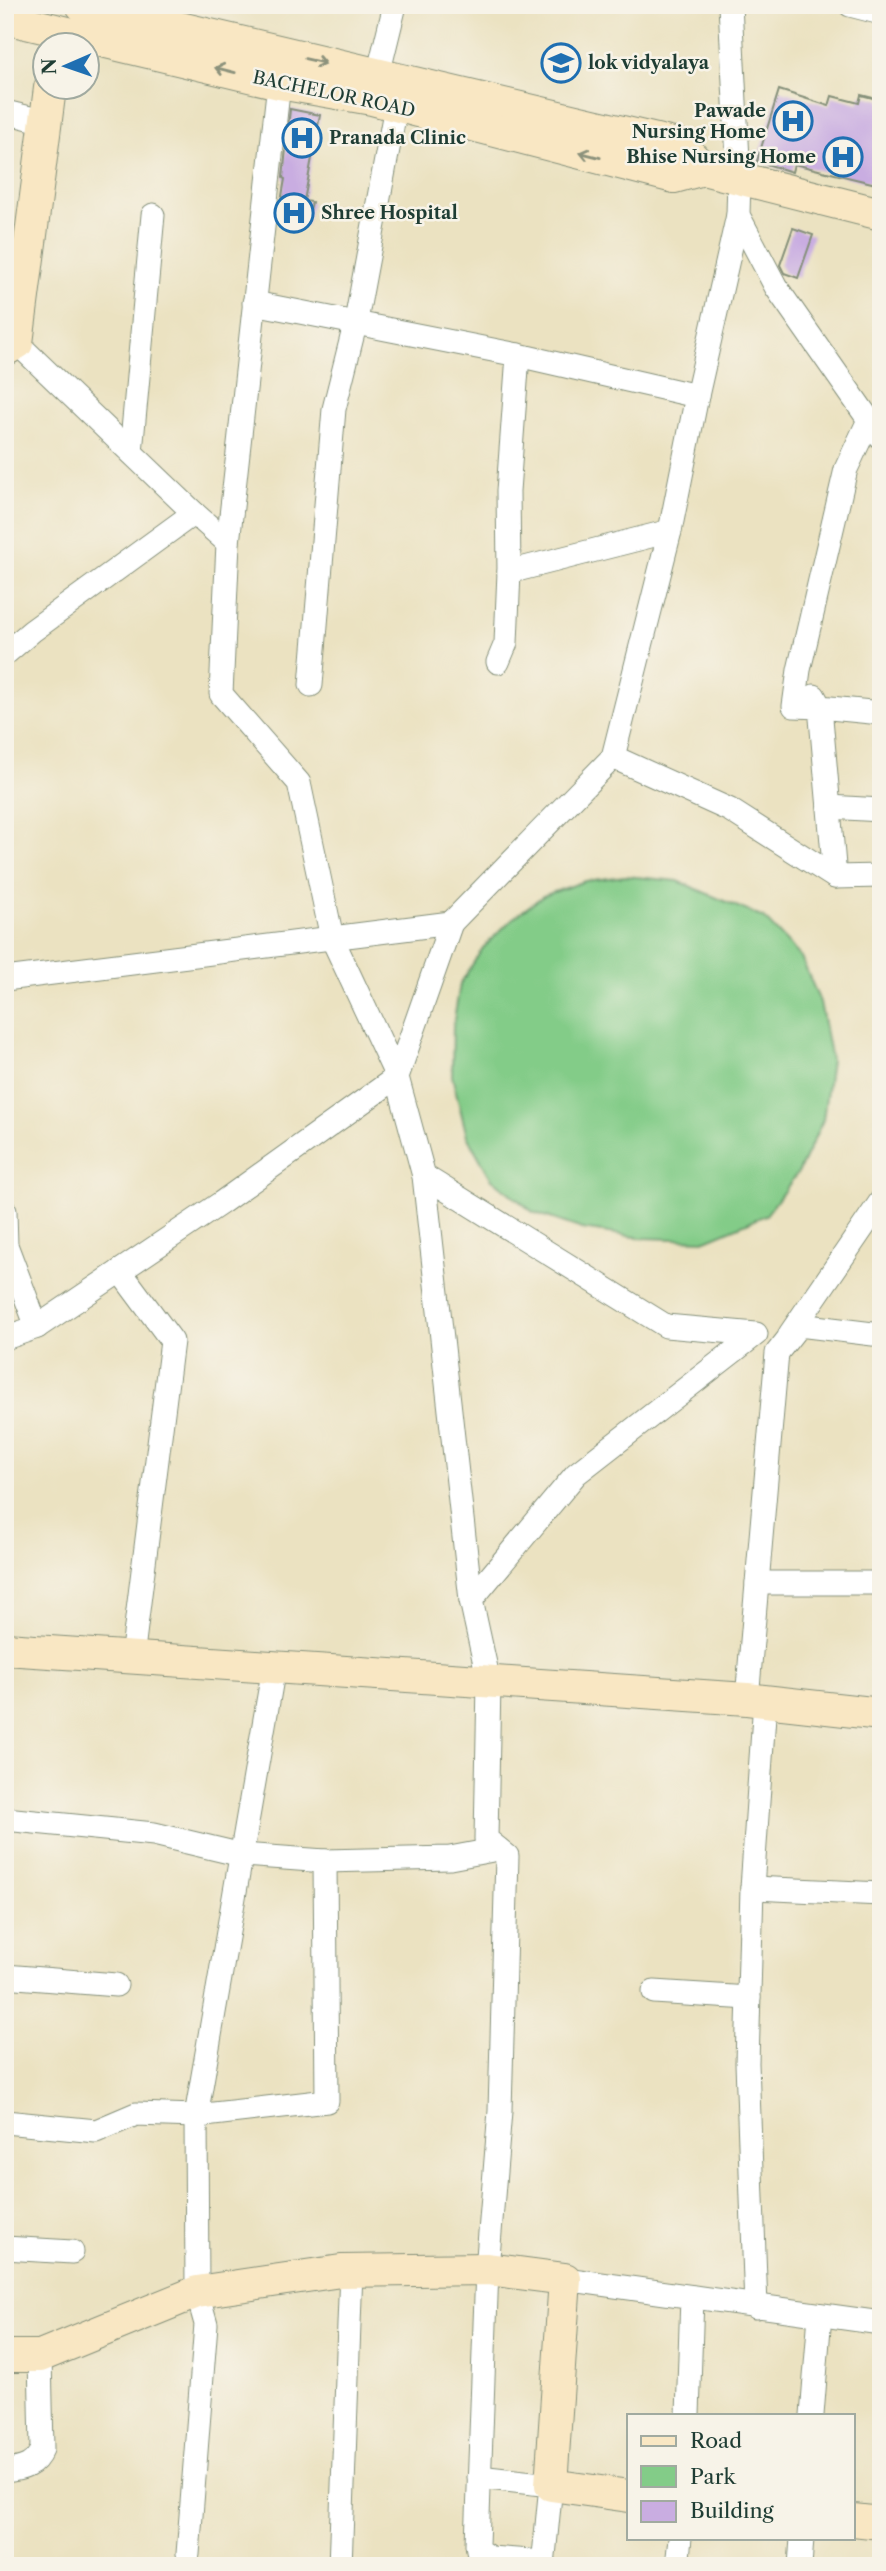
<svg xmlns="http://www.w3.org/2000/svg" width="886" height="2571" font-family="'Libre Caslon Text',serif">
<rect width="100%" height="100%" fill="#f7f3e8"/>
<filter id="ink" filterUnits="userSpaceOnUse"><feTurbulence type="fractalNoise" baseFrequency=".0143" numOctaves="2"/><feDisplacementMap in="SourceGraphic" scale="14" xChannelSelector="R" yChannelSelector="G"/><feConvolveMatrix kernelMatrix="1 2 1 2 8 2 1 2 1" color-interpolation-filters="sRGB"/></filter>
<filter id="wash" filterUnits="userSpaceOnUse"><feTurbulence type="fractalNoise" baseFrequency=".00686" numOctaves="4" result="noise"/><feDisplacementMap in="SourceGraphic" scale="28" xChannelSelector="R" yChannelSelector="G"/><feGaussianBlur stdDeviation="1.57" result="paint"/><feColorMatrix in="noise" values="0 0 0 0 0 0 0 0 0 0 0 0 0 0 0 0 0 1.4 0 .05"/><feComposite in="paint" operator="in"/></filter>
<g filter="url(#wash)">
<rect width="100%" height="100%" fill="#ebe2c1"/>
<polygon fill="#83cc88" stroke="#51845e" stroke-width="2" points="625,876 678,881 764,918 801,957 820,1002 831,1060 823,1120 799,1171 766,1215 706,1240 642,1238 582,1229 533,1212 491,1178 467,1136 452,1076 453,1026 460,984 483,948 512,919 543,896 585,881"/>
<g id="blocks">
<g fill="#c9ade1">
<polygon points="779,90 829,106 832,96 859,103 861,95 881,100 881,167 876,184 794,164 792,172 757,161"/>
<polygon points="290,109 320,115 304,201 312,202 306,226 278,219 285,179 283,178"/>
<polygon points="793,228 813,235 798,278 784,273 780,265"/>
</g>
</g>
</g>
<g filter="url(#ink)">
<use href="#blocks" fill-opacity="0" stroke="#85907a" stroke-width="2"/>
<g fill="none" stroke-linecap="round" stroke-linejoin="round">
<g stroke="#85907a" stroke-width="25">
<g id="street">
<polyline points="730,5 739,179 738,215 776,287 881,437"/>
<polyline points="850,5 881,13"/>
<polyline points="279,83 228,543 221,694 299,783 332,938 397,1077 424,1176 471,1600 489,1682 486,1839 507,1856 500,2111 487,2269 477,2544 478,2550 490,2558 544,2562"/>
<polyline points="375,87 395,5"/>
<polyline points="5,112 46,122"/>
<polyline points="254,303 518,355 697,396 738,215"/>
<polyline points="518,355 508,491 509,572 670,531"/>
<polyline points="869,420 846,469 799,670 794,706 820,707 835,877 881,876"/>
<polyline points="131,452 153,215"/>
<polyline points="194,513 228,543"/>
<polyline points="5,654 32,631 194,513 17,343"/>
<polyline points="498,662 506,643 509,572"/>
<polyline points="311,685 334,409 356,321 396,106"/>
<polyline points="814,696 820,707 881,713"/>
<polyline points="613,757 730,810 835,877"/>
<polyline points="829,807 881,810"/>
<polyline points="5,979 451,923 613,757 670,531 697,396"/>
<polyline points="424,1176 666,1326 756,1334 576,1474 471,1600"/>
<polyline points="5,1211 6,1245 37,1327"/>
<polyline points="120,1271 172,1341 132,1658"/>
<polyline points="790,1334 881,1201"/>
<polyline points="5,1338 37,1327 221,1203 397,1077 451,923"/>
<polyline points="757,1583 881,1583"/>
<polyline points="747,1699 777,1353 799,1325 881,1335"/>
<polyline points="5,1819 154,1834 242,1855 325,1861 327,2101 196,2116 136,2114 96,2131 5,2122"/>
<polyline points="325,1861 450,1858 498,1849"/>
<polyline points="752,1888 881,1894"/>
<polyline points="5,1976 116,1985"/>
<polyline points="654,1992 749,1998"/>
<polyline points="5,2248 72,2252"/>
<polyline points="565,2279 881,2323"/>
<polyline points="756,2307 747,2063 752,1888 765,1701"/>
<polyline points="688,2415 692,2297"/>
<polyline points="812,2415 820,2315"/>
<path d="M5,2471C23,2469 35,2466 42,2449L40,2356"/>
<polyline points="479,2477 551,2485 543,2566"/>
<polyline points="188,2554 206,2324 197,2292 196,2116 274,1667"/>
<polyline points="340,2566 351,2271"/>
<polyline points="677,2566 680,2538"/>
<polyline points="800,2566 802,2538"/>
</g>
</g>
<g stroke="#85907a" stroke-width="34">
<g id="secondary">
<polyline points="82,5 682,146 703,169"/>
<polyline points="5,18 279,83 372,99 674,177 703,169 881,214"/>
<polyline points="5,350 17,343 50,88"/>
<polyline points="5,1649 747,1699 881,1714"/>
<polyline points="5,2356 40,2356 197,2292 341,2271 487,2269 565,2279 551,2485 629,2496"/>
<polyline points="853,2520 881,2523"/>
</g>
</g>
<use href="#street" stroke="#fff" stroke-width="23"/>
<use href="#secondary" stroke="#f9e7c3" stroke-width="32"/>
</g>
<defs><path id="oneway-shaft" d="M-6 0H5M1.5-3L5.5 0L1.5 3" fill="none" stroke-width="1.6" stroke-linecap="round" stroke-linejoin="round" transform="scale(1.75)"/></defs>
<g stroke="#8c927c">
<use href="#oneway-shaft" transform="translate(315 61) rotate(13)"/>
<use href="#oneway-shaft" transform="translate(225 70) rotate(-166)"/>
<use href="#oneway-shaft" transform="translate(590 155) rotate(-166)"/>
</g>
</g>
<defs>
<g id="school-ring" transform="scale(2.0125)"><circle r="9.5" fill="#f7f3e8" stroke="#1f6fb2" stroke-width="1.5"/><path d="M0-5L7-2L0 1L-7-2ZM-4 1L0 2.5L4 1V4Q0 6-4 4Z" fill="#1f6fb2"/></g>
<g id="hospital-ring" transform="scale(2.0125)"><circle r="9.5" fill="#f7f3e8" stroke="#1f6fb2" stroke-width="1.5"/><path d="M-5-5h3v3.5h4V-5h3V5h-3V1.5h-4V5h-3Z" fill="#1f6fb2"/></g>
</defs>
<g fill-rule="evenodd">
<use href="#school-ring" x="561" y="63"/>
<use href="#hospital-ring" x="793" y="121"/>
<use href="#hospital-ring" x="302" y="138"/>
<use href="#hospital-ring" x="843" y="157"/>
<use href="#hospital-ring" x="294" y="213"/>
</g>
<g text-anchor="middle" stroke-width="5" stroke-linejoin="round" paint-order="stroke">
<g font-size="18" font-weight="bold" fill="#1f3d34" stroke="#f7f3e8" text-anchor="start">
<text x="588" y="69">lok vidyalaya</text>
<text x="766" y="117" text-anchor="end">Pawade<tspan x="766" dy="21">Nursing Home</tspan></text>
<text x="329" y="144">Pranada Clinic</text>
<text x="816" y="163" text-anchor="end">Bhise Nursing Home</text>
<text x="321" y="219">Shree Hospital</text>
</g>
<g font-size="18" fill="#1f3d34" stroke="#f7f3e8">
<text transform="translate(334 94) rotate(12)" y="6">BACHELOR ROAD</text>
</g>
</g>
<rect width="886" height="2571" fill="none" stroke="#f7f3e8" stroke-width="28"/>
<rect x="627" y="2414" width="228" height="126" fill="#f7f3e8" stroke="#a1aaa0" stroke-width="2"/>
<rect x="641" y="2436" width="35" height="10" fill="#f9e7c3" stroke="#a1aaa0" stroke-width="2"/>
<text x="690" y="2448" font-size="21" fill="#1f3d34">Road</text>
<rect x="641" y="2466" width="35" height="21" fill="#83cc88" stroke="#a1aaa0" stroke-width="2"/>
<text x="690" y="2484" font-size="21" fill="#1f3d34">Park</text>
<rect x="641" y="2501" width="35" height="21" fill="#c9ade1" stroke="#a1aaa0" stroke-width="2"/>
<text x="690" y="2518" font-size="21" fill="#1f3d34">Building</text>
<g transform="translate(66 66) rotate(268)"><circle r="33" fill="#f7f3e8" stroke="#a1aaa0" stroke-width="2"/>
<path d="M0-5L12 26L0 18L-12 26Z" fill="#1f6fb2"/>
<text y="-10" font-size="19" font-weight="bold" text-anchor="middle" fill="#1f3d34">N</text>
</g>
</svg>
